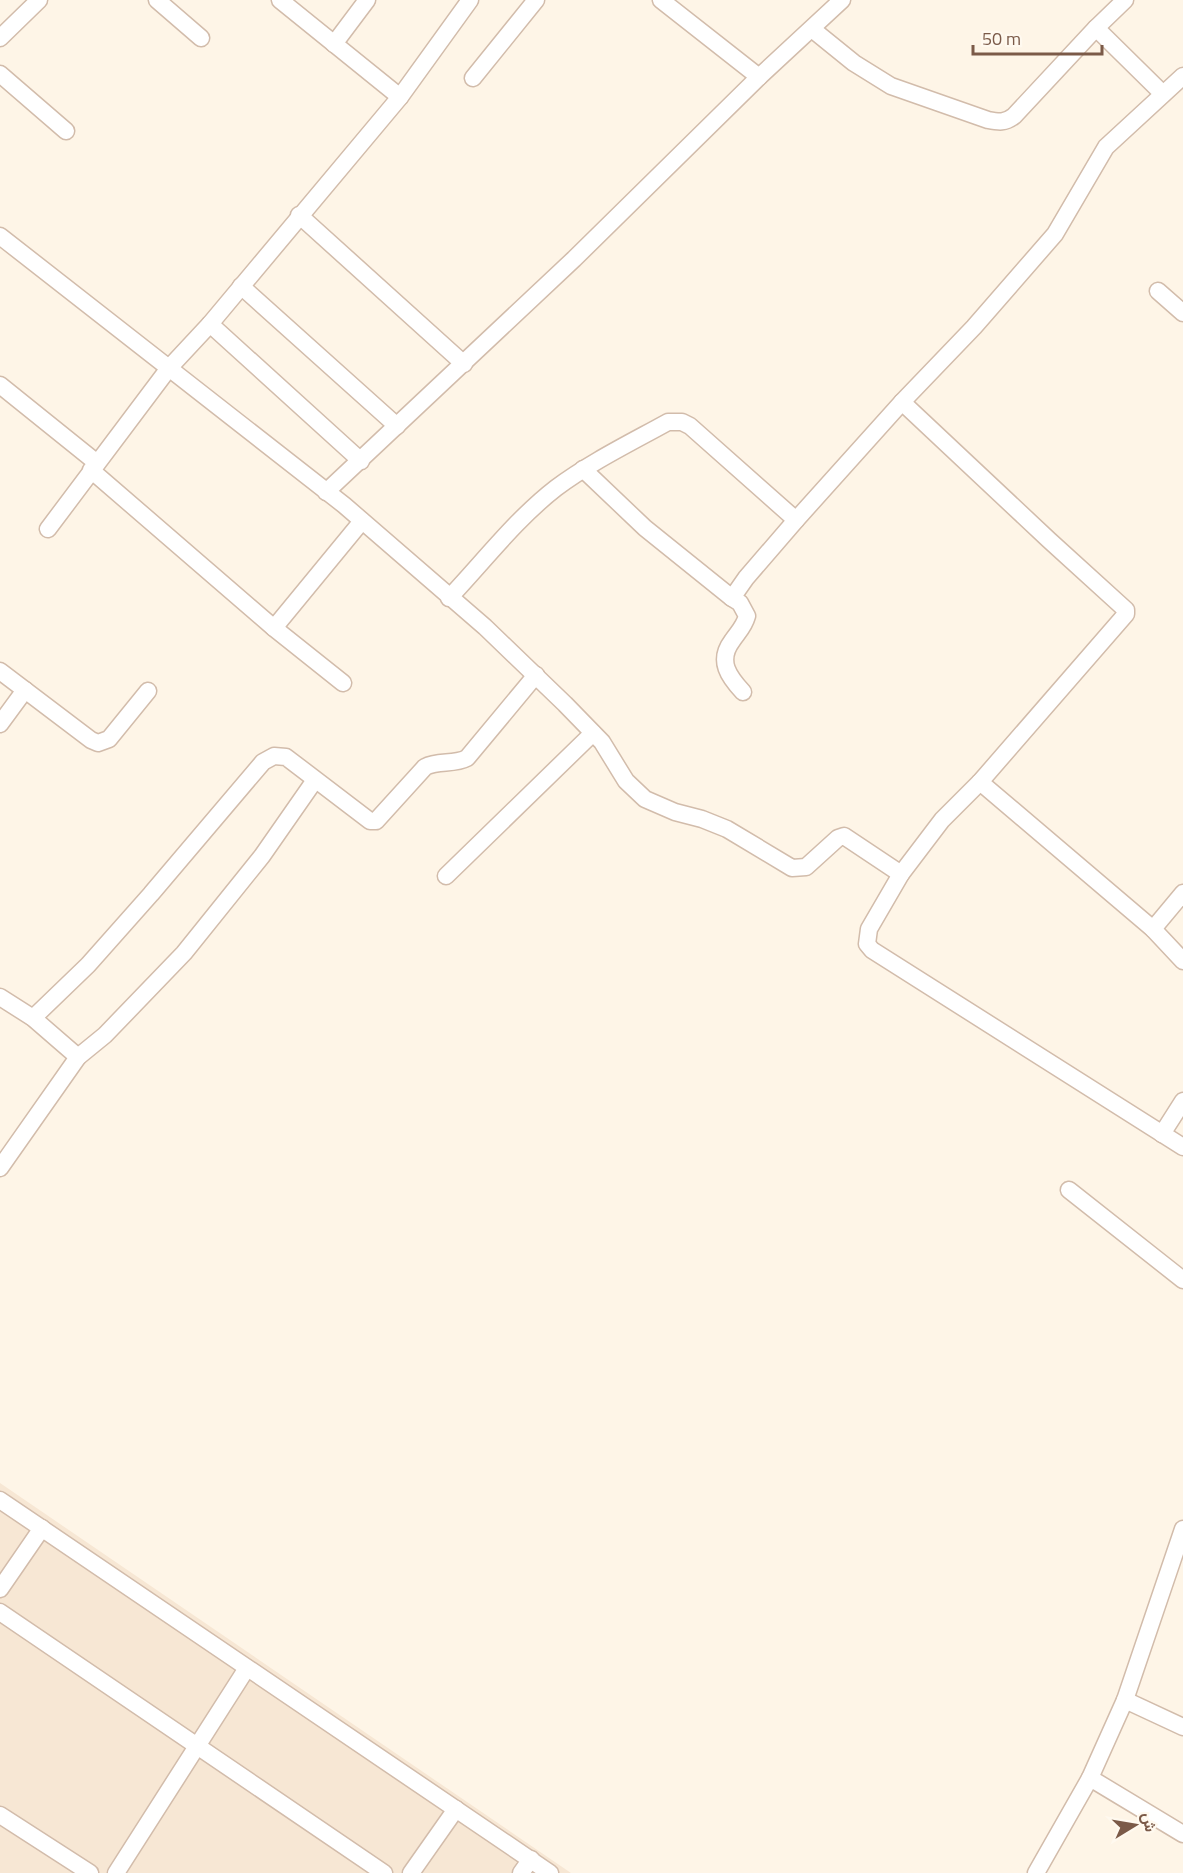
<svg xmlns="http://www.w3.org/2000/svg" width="1183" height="1873" font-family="'Titillium Web',Vazirmatn,sans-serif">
<rect width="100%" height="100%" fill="#fef5e7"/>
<polygon fill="#f7e7d4" points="0,1483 571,1873 0,1873"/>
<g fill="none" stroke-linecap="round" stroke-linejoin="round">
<g stroke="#d2bcab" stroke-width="19">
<g id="minor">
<polyline points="157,0 201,38"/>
<polyline points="280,0 400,97"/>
<polyline points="661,0 759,77"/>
<polyline points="1096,28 1163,94"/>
<path d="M812,29L854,63L891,86L988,120C999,122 1005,123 1014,116L1096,28L1125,0"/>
<polyline points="0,38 39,0"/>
<polyline points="334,44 367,0"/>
<polyline points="0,74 66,131"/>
<polyline points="473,78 536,0"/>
<polyline points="299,215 464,364"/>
<polyline points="0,236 344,505 485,627 565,704 602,742 626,781 645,799 675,812 702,819 727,829 792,868 806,867 838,838 844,836 901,874"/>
<polyline points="241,286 397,426"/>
<polyline points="1158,291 1183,313"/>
<polyline points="210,324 361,461"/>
<polyline points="0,385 97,463"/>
<polyline points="902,402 1049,540 1126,610 1126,614 980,782 942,820 901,874 869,929 867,944 872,950 1183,1147"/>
<polyline points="583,469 645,528 732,598"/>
<polyline points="91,470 274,628 343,683"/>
<polyline points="326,492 574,259 759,77 842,0"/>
<polyline points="48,529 169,368 210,324 400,97 470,0"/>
<path d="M449,598C484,561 516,519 556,488C591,462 630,443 668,422H682L690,426L796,520"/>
<polyline points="274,628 362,521"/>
<polyline points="0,671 91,740 98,743 109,739 148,691"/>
<path d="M743,692C729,677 717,661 732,641C738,632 744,627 747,616L740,603L732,598L746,578L796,520L902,402L974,327L1055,234L1106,147L1183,76"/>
<polyline points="0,724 25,690"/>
<polyline points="980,782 1153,929 1183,961"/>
<polyline points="446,876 593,733"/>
<polyline points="1153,929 1183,893"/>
<polyline points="0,997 33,1018 78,1057"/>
<path d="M33,1018L88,965L151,894L263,762L274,756L286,757L370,821H376L425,767C438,760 454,765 467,758L536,675"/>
<polyline points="1162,1134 1183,1101"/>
<polyline points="0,1168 78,1057 105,1035 184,953 262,856 315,780"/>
<polyline points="1069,1190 1183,1280"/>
<polyline points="0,1500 550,1873"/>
<polyline points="0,1589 42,1528"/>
<polyline points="0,1612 384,1873"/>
<polyline points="1125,1700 1183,1727"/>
<polyline points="1090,1778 1183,1834"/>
<polyline points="0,1815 90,1873"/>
<polyline points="116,1873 247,1668"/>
<polyline points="411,1873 456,1809"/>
<polyline points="521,1873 531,1859"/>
<polyline points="1036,1873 1090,1778 1125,1700 1183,1529"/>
</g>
</g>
<use href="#minor" stroke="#fff" stroke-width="16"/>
</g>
<g transform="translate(1135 1825) rotate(79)" stroke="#fff9ef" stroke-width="4.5" paint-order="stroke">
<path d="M0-4.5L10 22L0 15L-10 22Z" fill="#7b5a48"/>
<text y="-9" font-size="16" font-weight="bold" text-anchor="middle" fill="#7b5a48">ش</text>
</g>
<path d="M973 45v9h129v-9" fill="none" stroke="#7b5a48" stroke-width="3"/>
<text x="982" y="45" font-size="18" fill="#7b5a48" stroke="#fff9ef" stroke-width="4.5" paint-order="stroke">50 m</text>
</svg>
